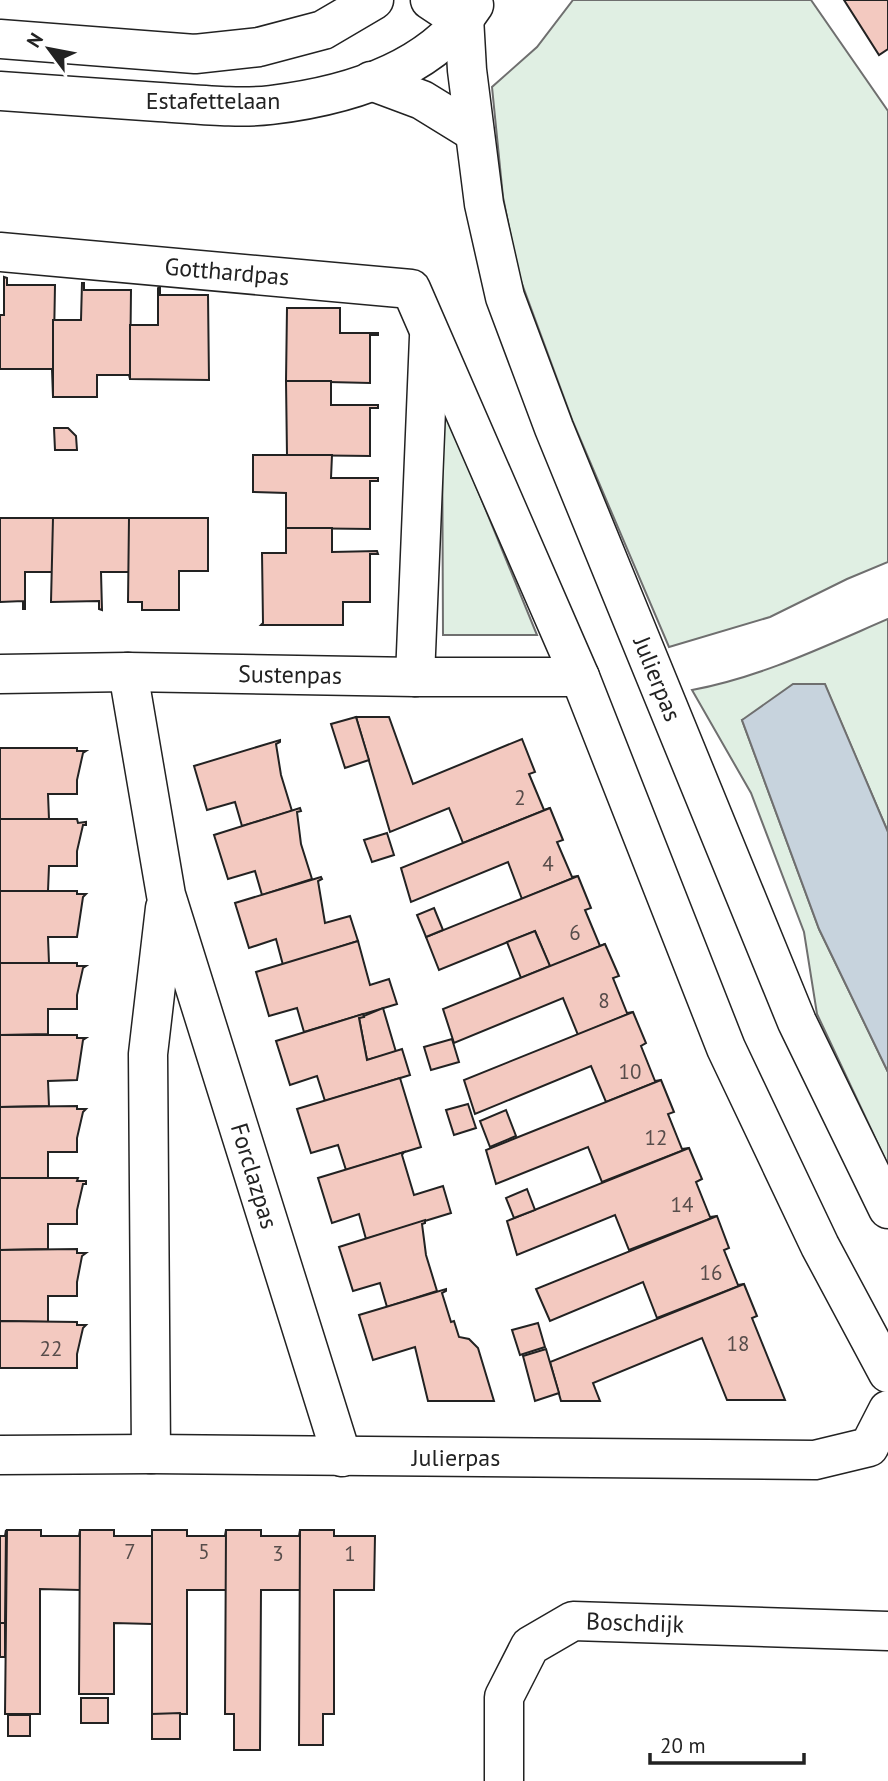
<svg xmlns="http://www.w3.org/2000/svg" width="888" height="1781" font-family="'PT Sans',sans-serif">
<rect width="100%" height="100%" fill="#fff"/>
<g fill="#e0efe3" stroke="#6f6f6f" stroke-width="2">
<polygon points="573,0 811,0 888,111 888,562 847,579 770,617 669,647 573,422 518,273 503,197 492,87 537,47"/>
<polygon points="442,403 537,635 443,635"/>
<path d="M888,619V832L825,685L742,720L819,929L888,1072V1165L817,1014L804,932L751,793L692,690C761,677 823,647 888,619Z"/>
</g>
<polygon fill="#c7d3dd" stroke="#6f6f6f" stroke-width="2" points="793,684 825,684 888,832 888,1072 819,929 742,720"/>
<g fill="#f3c9c0" stroke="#222" stroke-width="2">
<polygon points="844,0 888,0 888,49 879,55"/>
<polygon points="4,277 7,278 7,285 55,285 53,397 52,369 0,369 0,315 4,315"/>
<polygon points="82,283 84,283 84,290 131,290 130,379 129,375 97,375 97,397 53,397 53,320 81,320"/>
<polygon points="160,287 160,295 208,295 209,380 130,379 130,325 158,325 158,288"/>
<polygon points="287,308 340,308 340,333 378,333 378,335 370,335 370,383 286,381"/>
<polygon points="286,381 331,381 331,405 378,405 378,408 370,408 370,456 287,455"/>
<polygon points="54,428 68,428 76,436 77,450 55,450"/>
<polygon points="253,455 332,455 331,478 378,478 378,481 370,481 370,529 286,528 286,493 253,492"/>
<polygon points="0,518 53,518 53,572 25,572 25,609 23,609 23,601 0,602"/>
<polygon points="53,518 129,518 130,572 101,572 102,610 99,609 99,601 51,602"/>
<polygon points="129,518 208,518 208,571 179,571 179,610 142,610 142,602 128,602"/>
<polygon points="286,528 332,528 332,552 377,551 378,554 370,554 370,602 343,602 343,625 261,625 263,623 262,553 286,553"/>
<polygon points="356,717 389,717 413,784 522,739 535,772 529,774 544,810 550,808 463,843 449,808 390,832"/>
<polygon points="356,717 369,760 345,768 331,724"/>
<polygon points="280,740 280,742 276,744 281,775 292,811 242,826 235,802 207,810 194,766"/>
<polygon points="0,748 77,748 77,751 86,751 83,753 77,780 77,794 48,794 49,819 0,819"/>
<polygon points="300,808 301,811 297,812 301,844 312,879 262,895 255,871 228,879 214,835"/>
<polygon points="550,808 563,840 557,842 572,877 578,876 522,899 508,862 411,902 401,868"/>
<polygon points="0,819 77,819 78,823 86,822 86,825 83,825 77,851 77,866 49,866 48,891 0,891"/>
<polygon points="387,833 394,855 372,862 364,840"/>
<polygon points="578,876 591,908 585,910 600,946 605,944 550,967 535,931 439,970 426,937"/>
<polygon points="321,877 322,879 318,881 325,923 350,916 358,941 283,965 276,939 249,948 235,903"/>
<polygon points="0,891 77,891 77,894 86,894 83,897 77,937 48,937 49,963 0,963"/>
<polygon points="434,908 443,930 426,937 417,915"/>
<polygon points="535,931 550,966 521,978 507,942"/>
<polygon points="358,941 370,985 389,979 397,1004 304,1032 297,1008 269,1016 256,972"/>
<polygon points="605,944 619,976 613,978 627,1013 633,1012 578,1035 563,998 454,1043 443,1009"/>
<polygon points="0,963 77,963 77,966 86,966 83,968 77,995 77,1009 48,1009 48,1034 0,1035"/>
<polygon points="383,1008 396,1052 367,1060 359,1018"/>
<polygon points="633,1012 646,1043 641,1046 655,1081 661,1080 606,1102 591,1066 475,1114 464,1080"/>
<polygon points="363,1014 364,1017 359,1018 367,1060 402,1049 410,1075 325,1101 317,1076 290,1085 276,1041"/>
<polygon points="0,1035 77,1035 77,1038 86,1038 83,1040 77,1080 48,1081 49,1106 0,1107"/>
<polygon points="452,1039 459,1062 431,1070 424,1047"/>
<polygon points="400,1078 421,1147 346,1170 338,1145 311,1153 297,1109"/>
<polygon points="661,1080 674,1112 668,1114 682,1149 689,1148 602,1182 588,1147 496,1184 486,1150"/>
<polygon points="468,1104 476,1128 454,1135 446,1110"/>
<polygon points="77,1106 77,1109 86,1109 83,1112 77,1138 77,1152 48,1152 48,1178 0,1178 0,1107"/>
<polygon points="506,1110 516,1136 490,1147 480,1121"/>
<polygon points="689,1148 702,1179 696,1182 710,1217 717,1216 629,1250 615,1215 517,1255 507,1221"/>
<polygon points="404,1152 402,1155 414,1195 443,1186 451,1213 366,1239 359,1214 332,1223 318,1178"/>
<polygon points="0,1178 78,1178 77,1181 86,1181 86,1184 83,1184 77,1210 77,1224 48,1224 48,1249 0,1250"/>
<polygon points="527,1189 535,1210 514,1218 506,1198"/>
<polygon points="717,1216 729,1248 724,1250 738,1285 744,1284 657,1318 643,1282 550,1321 536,1289"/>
<polygon points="425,1220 425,1223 422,1224 426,1255 437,1291 387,1307 380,1283 353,1291 339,1247"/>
<polygon points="77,1249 77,1253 86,1253 82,1256 77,1282 77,1296 48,1296 48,1322 0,1321 0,1250"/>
<polygon points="744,1284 757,1316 752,1318 785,1400 727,1400 702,1338 593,1383 600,1401 561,1401 550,1362"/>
<polygon points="446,1289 446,1291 442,1293 451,1322 454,1321 459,1337 469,1339 478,1348 494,1401 428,1401 415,1347 373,1360 359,1315"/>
<polygon points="0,1321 77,1322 77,1325 86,1325 83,1328 77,1354 77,1368 0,1368"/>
<polygon points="538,1323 545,1347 520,1355 512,1330"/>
<polygon points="546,1349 559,1393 535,1401 523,1356"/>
<polygon points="6,1530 5,1623 0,1623 0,1536 5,1536"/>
<polygon points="7,1530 41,1530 41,1536 79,1536 80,1530 80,1590 40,1589 40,1714 5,1714"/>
<polygon points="80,1530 114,1530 114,1536 152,1536 152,1624 114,1623 114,1694 79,1694"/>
<polygon points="152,1530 187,1530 187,1536 225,1536 226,1530 226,1590 187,1590 187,1714 152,1714"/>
<polygon points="226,1530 261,1530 261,1536 299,1536 300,1530 300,1590 261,1590 260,1750 234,1750 234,1714 225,1714"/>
<polygon points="300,1530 334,1530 334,1536 375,1536 374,1590 334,1590 334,1714 323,1714 323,1745 299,1745"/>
<rect x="0" y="1623" width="5" height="34"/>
<rect x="81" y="1698" width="27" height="25"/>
<polygon points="180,1713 180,1739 152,1739 152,1714"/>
<rect x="8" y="1715" width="22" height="21"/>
</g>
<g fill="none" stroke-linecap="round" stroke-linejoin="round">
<g stroke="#222" stroke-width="41">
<g id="minor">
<polyline points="430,0 463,22"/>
<polyline points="463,0 467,70 484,204 505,297 554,428 797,1022 888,1209"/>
<polyline points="0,39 195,54 259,47 323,30 374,0"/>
<polyline points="371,81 422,100 474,132"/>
<path d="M0,91C53,95 106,98 159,102C195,104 237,109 271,105C346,96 431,71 474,5"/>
<polyline points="0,252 411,289 580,677 726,1048 820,1246 888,1373"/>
<polyline points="128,672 166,895 342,1457"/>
<polyline points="0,674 128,672 415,677 580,677"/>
<polyline points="415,677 429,337"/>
<polyline points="151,1454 148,1054 165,908"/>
<polyline points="0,1455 151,1454 815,1460 869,1447 888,1410"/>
<polyline points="504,1781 504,1697 530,1646 573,1621 888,1631"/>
</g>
</g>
<use href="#minor" stroke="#fff" stroke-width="38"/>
</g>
<g text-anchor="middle" stroke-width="5" stroke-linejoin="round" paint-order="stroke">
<g font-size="21" fill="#564c4a">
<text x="520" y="805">2</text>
<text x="548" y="871">4</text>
<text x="575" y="940">6</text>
<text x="604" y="1008">8</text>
<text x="630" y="1079">10</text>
<text x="656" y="1145">12</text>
<text x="682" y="1212">14</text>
<text x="711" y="1280">16</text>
<text x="738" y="1351">18</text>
<text x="51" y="1356">22</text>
<text x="130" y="1559">7</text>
<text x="204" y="1559">5</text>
<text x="278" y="1561">3</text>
<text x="350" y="1561">1</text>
</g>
<g font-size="24" fill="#222" stroke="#fff">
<text x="213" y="109">Estafettelaan</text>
<text transform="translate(227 272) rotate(5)" y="8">Gotthardpas</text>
<text transform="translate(290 675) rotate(1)" y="8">Sustenpas</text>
<text transform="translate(657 679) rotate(68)" y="8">Julierpas</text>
<text transform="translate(254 1176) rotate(73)" y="8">Forclazpas</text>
<text x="456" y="1466">Julierpas</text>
<text transform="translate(635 1623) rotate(2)" y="8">Boschdijk</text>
</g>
</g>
<g transform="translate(49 49) rotate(302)" stroke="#ffffff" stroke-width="5" paint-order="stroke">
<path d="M0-5L12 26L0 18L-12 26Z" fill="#222222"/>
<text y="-10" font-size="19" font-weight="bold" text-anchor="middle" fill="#222222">N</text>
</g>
<path d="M650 1753v10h154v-10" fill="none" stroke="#222222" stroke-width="3.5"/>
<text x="660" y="1753" font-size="21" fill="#222222" stroke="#ffffff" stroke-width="5" paint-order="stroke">20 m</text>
</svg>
